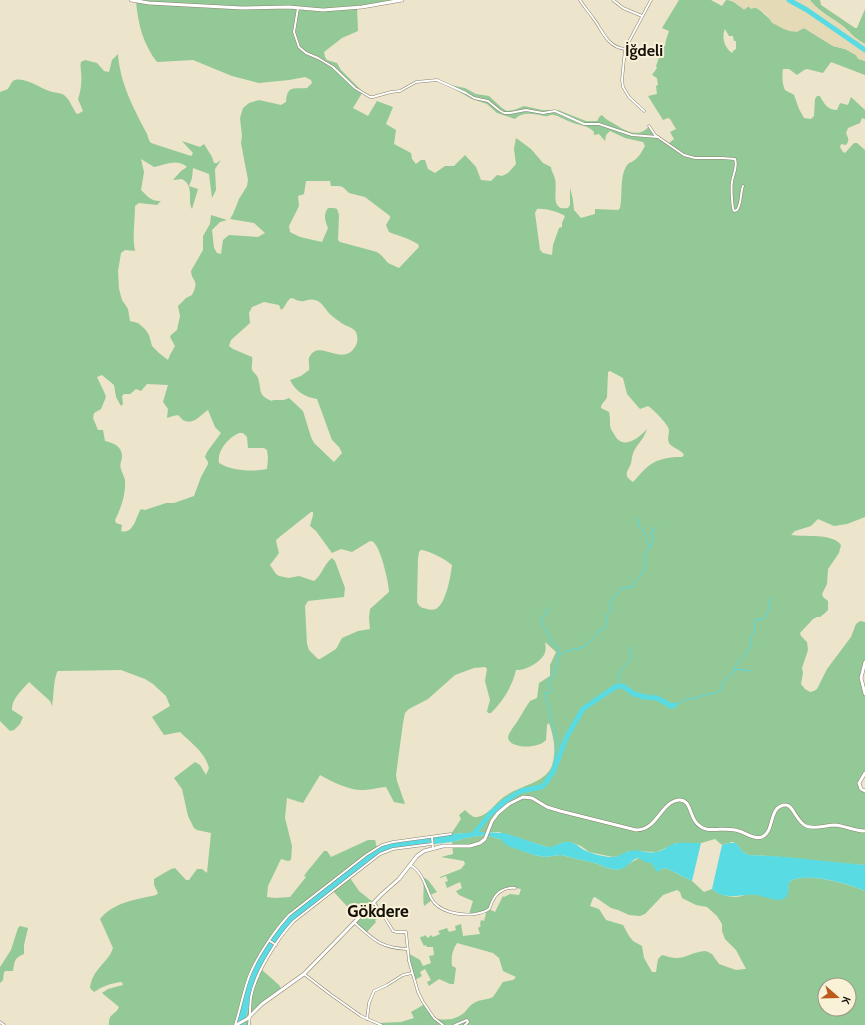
<svg xmlns="http://www.w3.org/2000/svg" width="865" height="1025" font-family="Cabin,sans-serif">
<rect width="100%" height="100%" fill="#ece4cb"/>
<g fill="#93c897" fill-rule="evenodd">
<path d="M131,0H402L357,8L358,31L342,38L324,52L325,57L327,60L337,63L341,70L362,91V93L353,108L368,116L377,101L393,107L386,124L396,130L394,144L411,153L412,159L416,164L421,160H425L428,169L435,173L445,166H454L465,155L476,167L481,180L491,181L497,175L502,176L508,173L516,164L514,149L516,138L531,149L543,163L551,167C551,171 554,174 555,179C558,191 549,211 568,208L570,205V187L573,200L574,210L581,218L595,214V209L618,210L620,208C623,196 619,174 628,164C631,161 630,164 633,161C639,158 642,151 645,146L643,142L625,138L610,131L606,135L605,141L599,134L594,135V132C589,125 576,125 568,121C563,119 559,116 554,115C550,114 548,117 545,116C534,114 523,111 515,119L497,113L487,104L472,99L447,85H450L465,88L476,94L489,96L502,108L507,111L514,110L524,106L542,110H558L586,121H597L600,116L602,115C607,121 612,122 618,126C628,133 641,137 649,126L653,133L668,144L674,139L670,132L676,129L670,119L668,118L663,120L648,96L657,94L656,86L658,85L657,78L652,75L657,68L656,66L663,46H665L666,40L669,31L662,28L679,0H711L722,6L726,0C735,0 738,7 745,9L749,6C751,7 755,7 758,9C773,20 783,37 804,28L833,46L845,49L856,55L859,59L865,61V75L831,62L823,73L807,69L804,70L797,75L789,69H783C782,75 782,84 785,90C787,92 792,93 794,95L799,109L804,118L811,119L814,116L815,99L817,96H820C824,104 828,110 837,110L840,103L848,105L851,97L865,110V119L862,118L860,123L848,128L846,133C848,138 850,140 846,145L841,144L840,147L843,152L845,153L854,143H857L865,150V517L847,524L834,526L818,519L811,526L795,531L791,535C804,537 833,533 841,545L839,553L828,569L827,584L822,594L823,597L828,601V610L825,613L820,617H817L813,619L800,633L801,636L807,642L808,650L802,668L803,673L801,684L805,689L810,692L814,691L817,689L827,669L851,637L856,624L860,621L865,622V662L861,674L865,694V773L862,777L860,787L865,791V865C826,863 788,856 748,855L742,851L736,843L732,842L722,845L715,839L701,843L687,844L677,843L657,852L629,851L619,856L613,857L589,852L581,846L570,842L561,843L552,848L547,847L499,832L451,834L461,819L459,815L465,810C468,813 473,818 477,817C490,815 496,801 507,795C520,786 543,783 551,768C557,753 554,737 549,723L547,725L546,740C539,749 510,749 508,738C508,735 510,732 512,729C519,720 523,711 530,701L537,698L539,683L550,676V665L556,652L545,642C546,646 546,651 544,655C539,663 525,671 516,670C512,687 503,701 491,713H488L487,711L490,700L485,681L487,669L485,667L474,668L455,675L428,699L409,709L405,713L403,723L396,775L397,781L405,804L394,802L386,787C379,787 372,790 364,790C351,791 332,782 320,775L303,803L287,798L285,818L292,846L291,860L288,861L281,859L268,886L267,897L275,898L290,897L306,877L304,876L306,873L324,851H327L331,857L368,840H375L377,848L284,921L235,1025H109C108,1013 115,1016 119,1007L102,993L108,989L123,985L122,982C111,983 103,986 94,992L90,988C92,969 109,962 113,948L100,919C114,902 135,900 156,895L158,893L154,885V879L171,869L175,868L186,880H189L197,869H202L207,873L211,833L197,830L194,828L188,816L182,789L174,778L195,762L200,765L206,775L209,768C205,752 191,743 180,732L164,735L152,717L170,706L166,696L153,684L145,679L121,670L58,671L57,672C53,683 54,695 52,706L50,701L29,682C23,689 11,699 12,710L23,717L20,724L14,730L10,731L0,721V92L8,89C9,87 11,83 13,81C22,75 40,88 49,91C53,93 59,92 64,95C70,100 72,107 76,113L78,114L83,111L78,99C81,92 82,80 81,72C81,68 80,66 81,62L85,60L97,63L104,71L109,72L112,60L118,54C120,83 133,107 146,132C148,135 148,140 151,143L191,156L193,153L182,141L200,147L204,144L212,157L214,163H217L221,160L215,169L216,190L212,198L209,174L193,168L192,178L189,186L198,189L192,209C187,200 195,186 182,179L173,180L181,171L187,167C177,158 165,165 154,167L141,159L144,172L141,190C147,196 152,202 161,201L157,205L139,203L135,206C135,222 132,235 135,251L125,250L121,253L118,271L119,289L122,300L128,309L130,321L138,323L145,329L149,335L152,346L159,353L168,360L170,355L175,346L170,337L171,335L177,330L180,316L178,306L186,298L192,295C200,279 192,283 191,271L203,250V236L210,224L211,215L227,220L220,222L212,230L214,248L217,253L221,254L223,240L229,235L258,237L265,233L254,223L230,219L233,214L239,199L247,186L248,180L241,143L242,136L240,118L243,108L249,103L259,100L281,105L286,102C287,85 294,89 307,88L312,83L311,80L305,77L289,80L259,83L232,76L193,60L157,62C143,44 138,24 136,1ZM725,29L729,36H733L734,41H736V49L733,51L732,53C725,48 721,38 725,29ZM306,181H330L331,186C341,186 342,185 349,193L365,197L390,216V218L386,225L389,232C399,236 408,238 418,244L419,247L399,268L388,263L381,255L377,252L340,242L338,240L339,215L337,209L334,208H328C323,215 325,221 328,228L322,242L300,237L290,232L289,226L299,206L298,196L304,194ZM537,209C544,208 559,212 565,216L562,223V227L559,228L553,245L552,255L543,253L540,250L535,213ZM291,298C295,298 296,301 300,301C305,302 309,298 315,300C323,302 325,310 331,315C334,318 339,321 343,324C348,327 352,327 356,332C358,337 358,343 355,347C342,368 318,337 309,358C308,362 310,366 309,370L301,376L290,380C296,392 305,397 317,399L332,440L339,447L342,453L334,462L314,443L311,437L303,411L289,398L284,400H273L272,401C257,395 262,390 258,378C257,375 254,373 252,370C251,366 253,361 252,357L233,349L229,346L231,340L250,323L249,313L252,307L264,302L279,305L281,310C286,307 286,301 291,298ZM610,371L623,378L627,394L640,409L648,406C653,409 669,425 669,430C669,435 667,438 669,443C673,449 681,449 684,455L682,457C667,457 655,459 644,470C640,474 637,478 633,482C622,475 628,472 631,463C632,459 632,455 634,451C638,443 644,439 647,429C640,437 623,452 614,434C612,431 610,428 610,425C610,420 610,416 609,412L601,408C601,403 605,402 607,397L608,372ZM102,375L114,385L116,397L121,406L123,404L122,396L124,394H130L136,389L141,391L147,384L168,385L163,402L168,409L167,418L173,416L178,415C180,417 181,418 183,420C194,426 201,414 208,410L215,427L221,433L207,452L205,457L208,462V464L201,477L194,496L174,503H166L145,510L141,509C136,516 134,535 121,531L122,525L116,523L115,520C121,508 126,494 125,480C124,476 122,473 121,469C119,464 122,461 122,456C122,446 113,443 105,441L103,430H98L93,418L94,413L101,409L106,397L105,394L97,377ZM239,433H243L247,437L248,448H264L267,450L268,458L267,469C252,472 232,471 219,463C217,451 228,438 239,433ZM311,512H313V515L310,526L316,531L332,553L341,549L352,552L370,541C373,542 373,541 375,544C381,550 389,583 389,592L370,609L369,618L370,629L358,631L342,638L336,649L320,659H318L309,650L307,644L305,606L308,601L344,597L345,588L335,561L332,558C324,564 322,575 314,581L299,576L289,578L279,576L276,574L270,565L279,553L276,541L277,539ZM421,550C428,550 447,560 452,565C451,575 446,604 436,609C433,610 430,610 427,609C422,608 419,607 417,602L418,558L419,552Z"/>
<path d="M810,0H820L821,5L855,28H857L865,9V0V44C853,38 850,31 840,24C832,18 816,9 810,0Z"/>
<path d="M485,835L500,839L512,847L534,855L545,857L561,855L598,864L607,868L618,870L639,858L651,863L658,871L664,868L668,869L692,881L704,892L712,889C717,894 729,897 735,897C741,897 746,894 751,894C764,895 772,899 786,897C790,889 787,887 790,881C807,872 847,883 865,891V1025H381L377,1023L401,1022L414,1018L411,1012L425,1004L434,1018C446,1021 456,1020 465,1012C468,1008 470,1005 474,1003C480,999 487,1000 493,997L503,982L513,980L516,977L503,971L499,958L493,953L457,943C452,950 451,958 452,966L456,968L454,984H450L439,979L429,986L427,982L431,980L425,969L420,972L422,976L415,980L408,953L420,960L423,966L431,963L429,956L434,955L433,947H427L426,945L424,946L420,938L422,936L423,937L425,935L428,938L431,935L433,937L440,934L438,931L447,928L449,932L456,930L455,926L461,924L463,936L480,934L478,928L481,926L480,924L481,920L484,921L486,914L485,911L469,914L473,901L459,895L456,891L462,888L460,882L447,888L445,882L448,881L446,876L440,878V877L461,869L465,864L464,861L441,857L453,854L452,842L466,838ZM509,887L521,889L519,895L510,894L504,897L503,896L495,912L489,909L497,894ZM677,890L680,892L682,898L696,905L707,907L717,916L722,924V931L725,939L736,950L746,969H745L736,970L719,964L712,954L706,951C687,952 685,963 662,955L658,959L656,972H652L644,958L642,946L633,941L629,936L623,925L606,920L599,909L590,906L593,898L595,897L611,908L618,910L629,915L640,916L645,914L663,895ZM825,985H849V1009H825Z"/>
<path d="M421,876L428,880L437,892L430,895L432,900L424,906C422,896 426,884 421,876Z"/>
<polygon points="350,878 359,891 374,903 382,913 375,921 376,922 366,933 355,923 360,918 355,913 354,914 333,891"/>
<path d="M20,926L28,928L24,945V954C14,958 15,961 13,971H6L4,972L3,980L0,983V967L11,950L18,928Z"/>
<polygon points="261,969 279,985 282,990 269,998 250,1015 249,1025 244,1025 254,986"/>
</g>
<path fill="#e4dab5" d="M729,0H810C815,9 832,18 840,24C850,31 853,38 865,44V61L858,59L856,55L845,49L833,46L804,28L797,32L789,31L772,23L767,15L756,7L751,9L748,6L744,10L737,3Z"/>
<g fill="#59dbe3">
<path d="M480,832L504,833L547,847C555,848 562,840 570,842C578,844 583,851 589,852C593,854 609,858 613,857C619,857 624,852 630,851C638,849 648,854 657,852C663,851 668,846 673,844C678,842 694,843 701,843L692,881L668,869L664,868L657,872L651,863L645,862L639,858L635,859L624,868L618,870L607,868L598,864L561,855L545,857L534,855L508,846L500,839L485,835L466,838L452,842L393,849L380,854L290,925L266,959L254,986L244,1025H235C240,1008 243,990 250,974C258,953 274,933 289,915L373,851L387,844L451,834Z"/>
<path d="M729,843H736L742,851L748,855C788,856 826,862 865,865V891C848,883 807,872 790,881C787,886 791,893 785,898C779,903 764,896 757,895C740,893 727,902 712,889L722,845Z"/>
</g>
<g fill="none" stroke-linecap="round" stroke-linejoin="round">
<g stroke="#59dbe3" stroke-width="1">
<path d="M637,518L638,520V525C643,528 648,540 649,546"/>
<polyline points="548,608 548,612 543,616 541,621 553,644 558,648 559,654"/>
<path d="M734,670C737,657 756,652 751,636C758,631 754,627 755,620L763,619L767,615L771,598"/>
<path d="M616,687L619,679L620,671C628,660 634,664 629,647"/>
<polyline points="675,705 687,699 697,698 703,695 716,693 721,690 725,679 730,676 736,669 751,671"/>
<polyline points="553,772 557,742 548,704 544,696 545,693 549,693 551,691 549,682 555,673 558,656 567,651 584,647 596,636 598,631 603,629 606,625 608,614 610,611 613,597 618,593 622,588 633,587 636,580 643,573 646,566 645,556 652,543 653,537 651,532 656,528"/>
</g>
<g stroke="#59dbe3" stroke-width="5">
<polyline points="789,0 807,10 865,50"/>
<polyline points="474,834 490,814 505,801 521,791 541,787 544,785 553,772 567,736 583,709 615,687 623,686 634,694 645,697 657,698 671,706 675,705"/>
</g>
<g stroke="#8a836c" stroke-width="3">
<g id="minor">
<path d="M580,0C584,7 589,12 593,18C603,31 607,47 625,49"/>
<polyline points="613,0 623,8 642,16"/>
<polyline points="298,8 294,32 299,47 306,53 318,58 333,67 355,88 370,97 373,97 391,92 400,91 416,82 437,80 466,93 474,98 488,101 499,110 504,113 510,113 526,110 543,113 555,111 584,124 599,124 632,135 658,137"/>
<polyline points="644,111 629,97 623,87 622,80 625,49 651,0"/>
<path d="M649,126L655,135L684,155L695,158H722L735,159C738,167 733,174 732,182C731,187 732,208 734,211L737,210C742,203 740,194 743,186"/>
<polyline points="432,837 433,848"/>
<path d="M410,865C423,872 425,886 431,898C438,912 460,916 475,914C479,913 486,912 489,909C491,906 491,903 493,900C497,892 505,887 515,888"/>
<polyline points="374,903 382,913 393,931 397,932 406,932 409,961 418,992 423,1002 434,1018 443,1025"/>
<path d="M355,923C374,940 381,948 407,949"/>
<polyline points="270,941 276,945"/>
<polyline points="304,974 330,994 361,1016 381,1025"/>
<polyline points="367,1019 369,1003 374,991 387,985 403,975 412,973"/>
<polyline points="0,1022 4,1025"/>
<path d="M235,1025C241,1008 243,991 250,974C258,955 275,930 289,915L366,855L382,845L393,842L451,834"/>
<path d="M249,1025C250,1016 250,1006 251,997C256,972 277,939 294,921L380,854L393,849L432,844"/>
<polyline points="455,1025 467,1020 468,1022 465,1025"/>
</g>
</g>
<g stroke="#8a836c" stroke-width="4">
<g id="tertiary">
<polyline points="131,0 149,3 242,8 289,7 323,10 362,7 402,0"/>
<polyline points="865,662 861,678 865,694"/>
<polyline points="865,773 859,783 861,789 865,791"/>
<path d="M236,1025L247,1019L262,1004L304,974L382,894L399,879L417,856L424,851L443,846H470L480,843L485,839L492,821L498,813L509,804L523,797L532,798L547,807L560,811L636,830C658,830 660,802 679,800C694,799 687,824 706,829C716,831 728,827 739,831C746,833 754,840 762,837C775,832 768,805 786,805C793,805 796,821 806,826C816,830 825,825 835,825C846,826 854,831 865,831"/>
</g>
</g>
<use href="#minor" stroke="#fff" stroke-width="2"/>
<use href="#tertiary" stroke="#fff" stroke-width="3"/>
</g>
<g text-anchor="middle" stroke-width="4" stroke-linejoin="round" paint-order="stroke">
<g font-size="16" font-weight="bold" fill="#141108" stroke="#f9f1d8">
<text x="644" y="56">İğdeli</text>
</g>
<g font-size="17" font-weight="bold" fill="#141108" stroke="#f9f1d8">
<text x="378" y="917">Gökdere</text>
</g>
</g>
<g transform="translate(837 997) rotate(110)"><circle r="19" fill="#f9f1d8" stroke="#9d9785"/>
<path d="M0-3L7 15L0 10L-7 15Z" fill="#bc5b1a"/>
<text y="-6" font-size="11" font-weight="bold" text-anchor="middle" fill="#141108">K</text>
</g>
</svg>
